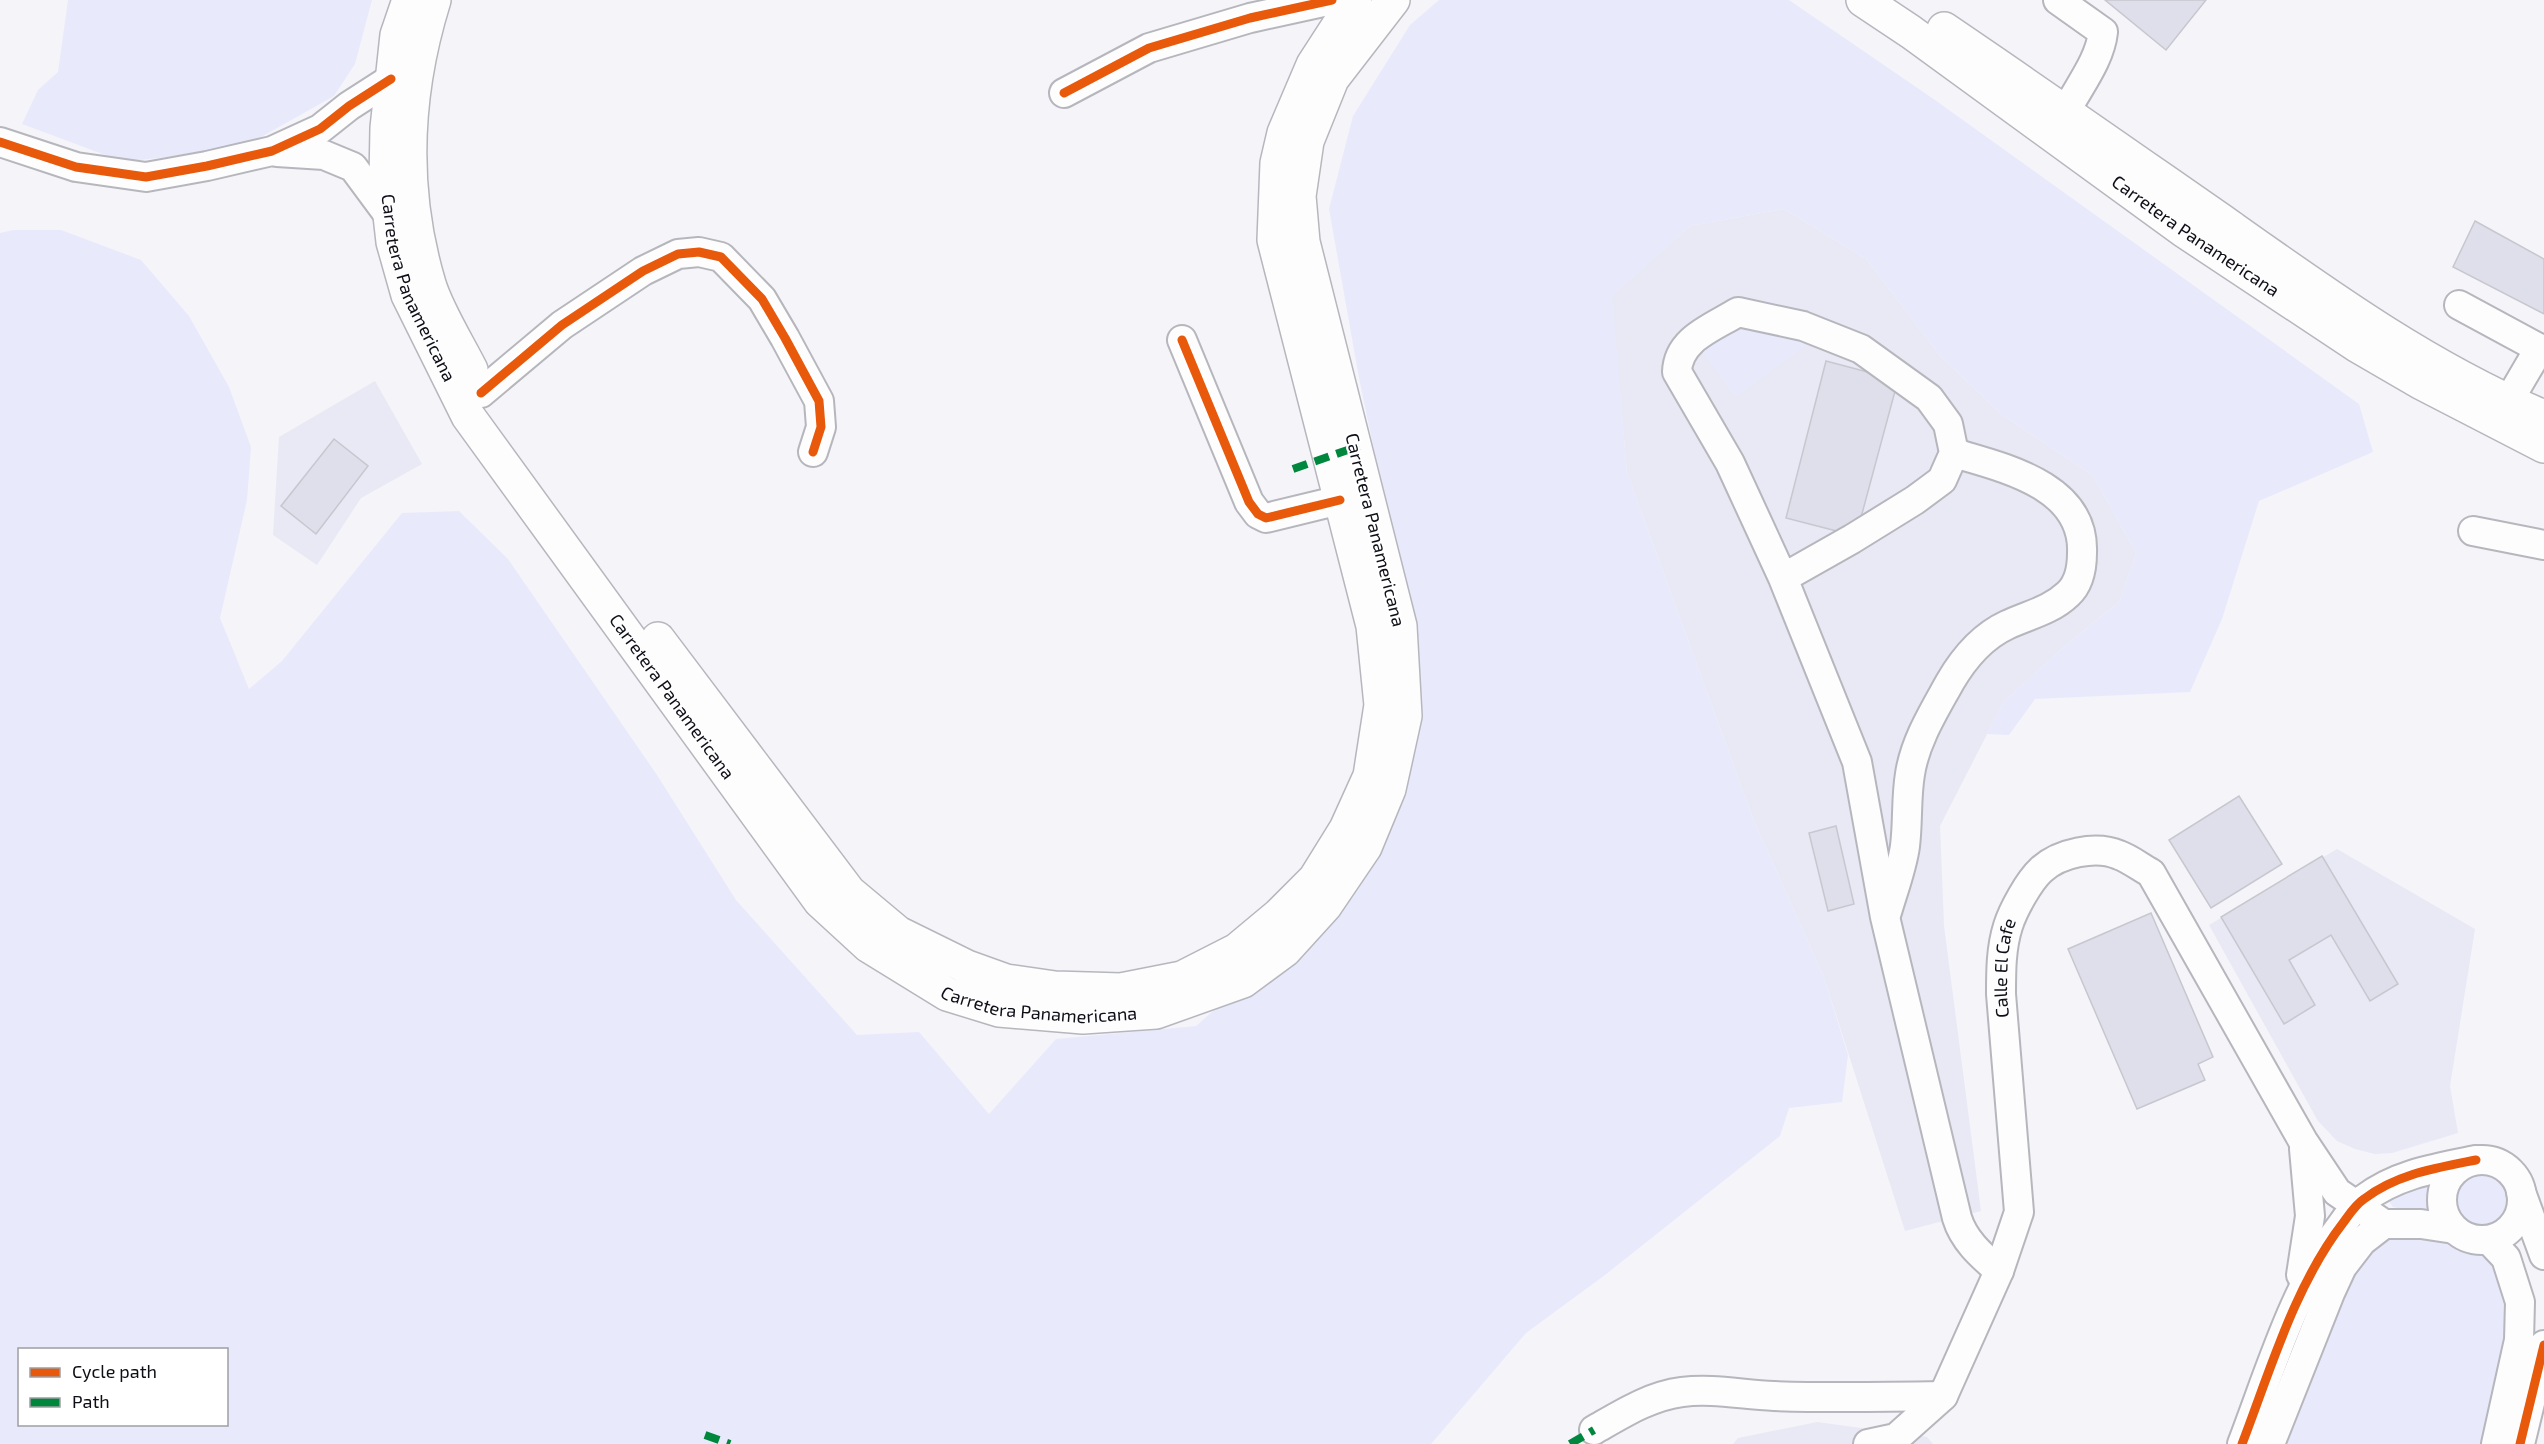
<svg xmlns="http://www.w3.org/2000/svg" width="2544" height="1444" font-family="'Exo 2',sans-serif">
<rect width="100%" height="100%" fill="#f4f4f9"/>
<g fill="#e8e9f5">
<polygon points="1784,209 1866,259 1940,356 2002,415 2093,476 2136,553 2119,602 2069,642 2004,701 1940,826 1944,926 1981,1211 1905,1231 1824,977 1753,818 1627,472 1611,296 1690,226"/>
<polygon points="375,381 422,464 361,498 317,565 273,535 279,437"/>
<polygon points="2337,849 2475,929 2450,1086 2458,1133 2392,1153 2375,1154 2355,1149 2337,1141 2318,1121 2209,925"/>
<polygon points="1817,1422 1927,1437 1933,1444 1733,1444 1738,1438"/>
</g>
<g fill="#e8eafc" fill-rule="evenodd">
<polygon points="68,0 372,0 355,64 334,96 254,141 183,155 124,162 22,124 38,90 58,72"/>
<path d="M1439,0H1789L1935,100L2359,404L2373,452L2259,501L2222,619L2190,692L2035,699L2009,735L1987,734L2004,701L2069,642L2119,602L2136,553L2093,476L2002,415L1940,356L1866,259L1784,209L1690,226L1612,296L1627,472L1753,818L1824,977L1848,1055L1842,1102L1789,1108L1780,1136L1605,1275L1526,1333L1431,1444H0V233L13,230H61L141,260L189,316L229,387L251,447L247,500L220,618L249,689L282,661L402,513L459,511L508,559L657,775L736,900L857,1035L919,1032L989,1114L1056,1039L1196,1026L1334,905L1391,803L1384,498L1359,378L1329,209L1353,116L1410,25ZM20,1350H226V1424H20Z"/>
<polygon points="1770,297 1805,346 1735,397 1700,348"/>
<circle cx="2482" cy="1199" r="31"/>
<polygon points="2431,1181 2427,1203 2431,1216 2393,1207 2389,1201"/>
<polygon points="2402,1232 2463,1245 2501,1265 2511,1305 2499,1444 2281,1444 2342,1287 2375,1241"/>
</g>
<g fill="#dfdfeb" stroke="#c7c7cf" stroke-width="1.5">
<polygon points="2105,0 2206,0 2166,50"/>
<polygon points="2475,221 2544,259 2544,314 2453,267"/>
<polygon points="1826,361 1898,380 1856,536 1786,518"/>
<polygon points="334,439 368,466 316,534 281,506"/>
<polygon points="2239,796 2282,864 2211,908 2169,840"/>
<polygon points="1836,826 1854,904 1828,911 1809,833"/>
<polygon points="2322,856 2398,984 2370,1001 2331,935 2289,960 2315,1005 2284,1024 2221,917"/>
<polygon points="2151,913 2213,1057 2198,1064 2205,1080 2137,1109 2068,949"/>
</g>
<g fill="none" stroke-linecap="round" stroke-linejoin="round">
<g stroke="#b6b6bd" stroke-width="32">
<g id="minor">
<path d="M2058,0L2103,32C2100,60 2079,86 2066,111"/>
<polyline points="1064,93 1149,48 1250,18 1332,0"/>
<polyline points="0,142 76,167 146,177 207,166 272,151 320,129 349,106 391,79"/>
<polyline points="277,152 324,155 353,167 390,217"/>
<polyline points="2459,305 2544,351"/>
<polyline points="1182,340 1249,502 1258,514 1266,518 1340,500"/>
<polyline points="481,393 562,325 643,271 678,254 699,252 721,257 762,299 785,338 819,401 821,427 813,452"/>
<polyline points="2508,402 2539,349"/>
<polyline points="2473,531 2544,545"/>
<path d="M1783,578L1852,539L1915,500L1942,480L1954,453L1948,424L1929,398L1861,349L1803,326L1738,312C1712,328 1678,339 1677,372L1730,463L1783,578L1857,762L1885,917L1957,1218C1964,1241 1982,1256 1999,1271"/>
<path d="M1887,912C1893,891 1902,868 1905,846C1908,822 1906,797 1910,774C1915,741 1934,711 1950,682C1964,658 1981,637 2007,625C2028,615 2050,611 2068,594C2079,584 2082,567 2082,553C2085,486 2005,468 1954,453"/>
<circle cx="2482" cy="1200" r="40"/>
<polyline points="2521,1192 2544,1255"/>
<polyline points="2489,1240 2506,1258 2520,1302 2519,1340 2496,1444"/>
<polyline points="2301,1275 2310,1216 2304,1149"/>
<path d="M1594,1430C1622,1414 1650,1396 1682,1392C1713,1388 1743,1395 1774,1396C1830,1398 1887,1397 1943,1396"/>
<path id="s1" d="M1868,1444L1896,1438L1943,1396L1999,1271L2019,1212L2001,994C2001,971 2001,948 2008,926C2013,910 2029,881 2041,870C2059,853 2096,845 2119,855C2130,859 2140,867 2151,873L2303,1141L2337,1192L2384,1224"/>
<path d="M2242,1444C2270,1371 2295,1285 2343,1223C2349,1215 2355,1205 2364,1199C2397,1174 2436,1168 2476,1160"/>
<polyline points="2270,1444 2330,1293 2342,1267 2362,1241 2384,1224 2421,1224 2454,1229"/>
<polyline points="2520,1444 2544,1345"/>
</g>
</g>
<g stroke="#b6b6bd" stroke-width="36">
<g id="major">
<path id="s2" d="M409,0L397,35L387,128L386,180L393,242L408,295L468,416L820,901L869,946L947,994L999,1010L1083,1017L1156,1012L1243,981L1285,950L1325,906L1365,847L1389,789L1405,716L1400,626L1303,242L1299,196L1307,141L1332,79L1393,0"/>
<path d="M434,0C405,93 401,190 429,284C437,311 458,344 471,370"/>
<path id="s3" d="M1863,0L1911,32L2183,230L2358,346L2420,382L2544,446"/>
<path d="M1944,29C2040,94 2134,160 2229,226C2329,297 2431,370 2544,417"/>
<polyline points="658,639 849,892 898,933 967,967 1006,981 1055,988 1121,990 1182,978 1237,950 1279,915 1315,879 1346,829 1370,776 1381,705 1373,626 1274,240 1277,163 1284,133 1313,65 1355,0"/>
</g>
</g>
<use href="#minor" stroke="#fdfdfe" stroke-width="28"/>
<use href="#major" stroke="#fdfdfe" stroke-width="33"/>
<g stroke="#00873e" stroke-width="8" stroke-dasharray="15 8" stroke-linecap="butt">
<polyline points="1293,469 1359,446"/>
<polyline points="705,1435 730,1444"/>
<polyline points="1570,1444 1594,1430"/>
</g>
<g stroke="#fff" stroke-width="13">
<g id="cycleway">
<polyline points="1064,93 1149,48 1250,18 1332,0"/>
<polyline points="0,142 76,167 146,177 207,166 272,151 320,129 349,106 391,79"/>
<polyline points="1182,340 1249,502 1258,514 1266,518 1340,500"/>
<polyline points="481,393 562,325 643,271 678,254 699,252 721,257 762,299 785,338 819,401 821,427 813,452"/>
<path d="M2242,1444C2270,1371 2295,1285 2343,1223C2349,1215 2355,1205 2364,1199C2397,1174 2436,1168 2476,1160"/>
<polyline points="2520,1444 2544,1345"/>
</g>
</g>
<use href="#cycleway" stroke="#e8590c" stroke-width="9"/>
</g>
<g text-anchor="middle" stroke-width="4.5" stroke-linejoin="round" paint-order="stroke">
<g font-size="18" fill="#0d0e16" stroke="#fff">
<text dy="6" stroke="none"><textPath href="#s3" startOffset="408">Carretera Panamericana</textPath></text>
<text dy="6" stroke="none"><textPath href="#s2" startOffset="296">Carretera Panamericana</textPath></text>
<text transform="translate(1375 530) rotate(76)" y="6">Carretera Panamericana</text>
<text dy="6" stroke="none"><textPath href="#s2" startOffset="782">Carretera Panamericana</textPath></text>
<text dy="6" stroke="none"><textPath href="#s1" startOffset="536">Calle El Cafe</textPath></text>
<text dy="6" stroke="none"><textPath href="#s2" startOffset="1286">Carretera Panamericana</textPath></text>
</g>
</g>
<rect x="18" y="1348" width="210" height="78" fill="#ffffff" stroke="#9e9fa2" stroke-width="1.5"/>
<rect x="30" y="1368" width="30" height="9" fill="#e8590c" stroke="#9e9fa2" stroke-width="1.5"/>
<text x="72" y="1378" font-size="18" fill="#0d0e16">Cycle path</text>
<rect x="30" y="1398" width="30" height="9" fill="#00873e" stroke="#9e9fa2" stroke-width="1.5"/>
<text x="72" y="1408" font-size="18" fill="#0d0e16">Path</text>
</svg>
